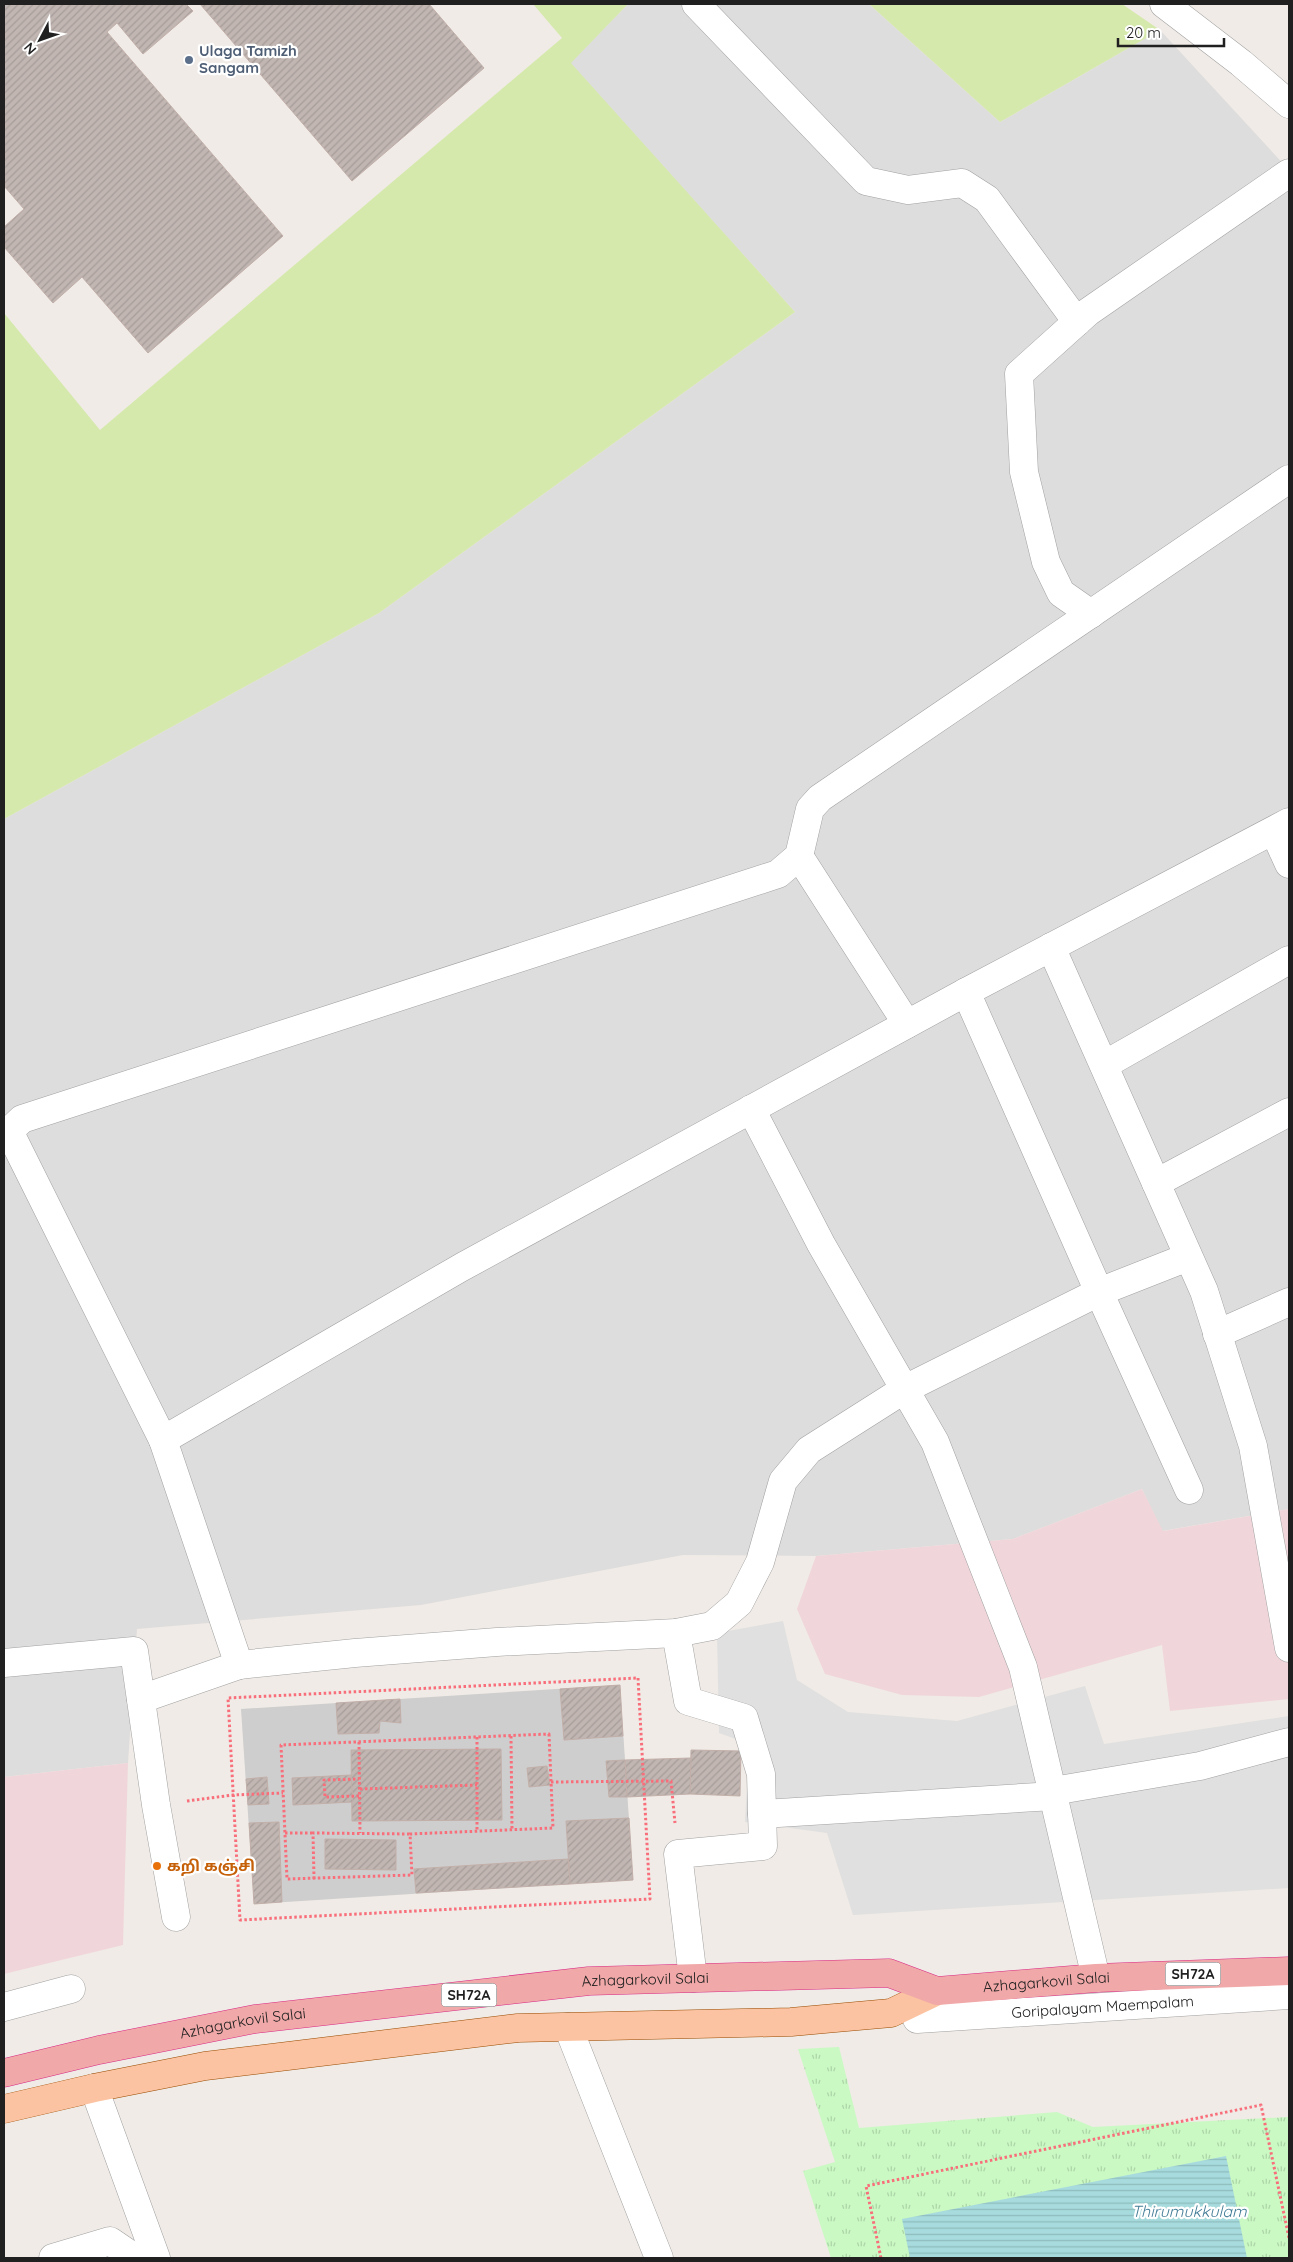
<svg xmlns="http://www.w3.org/2000/svg" width="1293" height="2262" font-family="Quicksand,'Noto Sans Tamil',sans-serif">
<defs>
<pattern id="park-tufts" width="24" height="20" patternUnits="userSpaceOnUse" patternTransform="scale(1.25)"><rect width="24" height="20" fill="#caf9c4"/><path d="M3 7l-1-3M5 7V3M7 7l1-3M15 17l-1-3M17 17v-4M19 17l1-3" fill="none" stroke="#add5a8"/></pattern>
<pattern id="water-rules" width="6" height="5" patternUnits="userSpaceOnUse" patternTransform="scale(1.25)"><rect width="6" height="5" fill="#a7dbdd"/><path d="M0 2.5h6" fill="none" stroke="#8fbcbd"/></pattern>
<pattern id="building-hatch" width="6" height="6" patternUnits="userSpaceOnUse" patternTransform="scale(1.25)"><rect width="6" height="6" fill="#c1b6b2"/><path d="M-1 1l2-2M0 6l6-6M5 7l2-2" fill="none" stroke="#a69c99"/></pattern>
</defs>
<rect width="100%" height="100%" fill="#f0ebe6"/>
<polygon fill="#dedddd" points="628,4 869,4 1000,122 1160,30 1289,170 1289,1509 1162,1531 1142,1489 1013,1539 816,1556 683,1555 421,1605 137,1629 128,1763 4,1777 4,819 379,613 795,312 570,63"/>
<g fill="#f0d6da">
<polygon points="1142,1489 1163,1531 1289,1509 1289,1699 1170,1711 1162,1645 979,1697 902,1695 825,1674 797,1609 816,1556 1013,1539"/>
<polygon points="128,1763 123,1945 4,1974 4,1777"/>
</g>
<polygon fill="#cecece" points="620,1685 633,1880 254,1904 241,1709"/>
<g fill="#d6e9ad">
<polygon points="533,4 628,4 571,63 795,312 379,613 4,819 4,313 100,430 562,38"/>
<polygon points="869,4 1122,4 1160,30 1000,122"/>
</g>
<polygon fill="url(#park-tufts)" points="839,2047 859,2128 1057,2112 1093,2127 1289,2117 1289,2258 831,2258 803,2171 835,2162 798,2049"/>
<polygon fill="#e0e0e0" points="783,1621 797,1680 848,1712 957,1721 1085,1686 1104,1744 1289,1716 1289,1888 853,1915 827,1833 745,1822 748,1765 741,1741 719,1733 717,1633"/>
<polygon fill="url(#water-rules)" points="1226,2156 1247,2258 910,2258 902,2219"/>
<g fill="url(#building-hatch)" stroke="#c2afa9">
<polygon points="4,4 186,4 193,11 143,54 117,23 107,32 283,236 148,353 82,277 53,303 4,247 4,227 24,209 4,186"/>
<polygon points="200,4 429,4 484,68 352,181"/>
<polygon points="620,1685 623,1736 564,1740 560,1689"/>
<polygon points="400,1699 401,1723 380,1721 379,1733 338,1734 336,1703"/>
<polygon points="501,1749 502,1820 352,1821 351,1750"/>
<polygon points="691,1750 741,1751 740,1796 690,1794"/>
<polygon points="691,1758 690,1794 627,1797 625,1760"/>
<polygon points="625,1760 627,1797 609,1797 606,1761"/>
<polygon points="547,1766 550,1785 529,1787 527,1768"/>
<polygon points="351,1775 353,1802 293,1805 292,1778"/>
<polygon points="267,1777 269,1804 248,1805 246,1779"/>
<polygon points="629,1818 633,1880 570,1884 566,1821"/>
<polygon points="279,1822 282,1902 254,1904 249,1823"/>
<polygon points="325,1839 396,1840 396,1870 325,1869"/>
<polygon points="568,1859 570,1884 416,1893 414,1869"/>
</g>
<g fill="none" stroke-linecap="round" stroke-linejoin="round">
<g stroke="#a1a1a1" stroke-width="29">
<g id="minor">
<polyline points="696,4 866,181 908,190 962,183 987,199 1077,322"/>
<polyline points="1164,4 1241,63 1289,104"/>
<polyline points="1091,614 1061,593 1046,562 1024,472 1019,374 1088,312 1289,173"/>
<polyline points="1274,831 1289,864"/>
<polyline points="799,856 907,1024"/>
<polyline points="1051,947 1204,1291 1253,1446 1289,1648"/>
<polyline points="966,992 1099,1292 1189,1490"/>
<polyline points="1104,1065 1289,960"/>
<polyline points="751,1109 821,1244 935,1442 1023,1667 1096,1978"/>
<polyline points="9,1131 163,1440"/>
<polyline points="4,1136 22,1119 778,874 799,856 810,809 820,798 1289,479"/>
<polyline points="1156,1183 1289,1112"/>
<polyline points="1217,1334 1289,1302"/>
<polyline points="676,1633 688,1701 744,1718 761,1774 763,1846 678,1854 693,1978"/>
<polyline points="4,1663 134,1651 156,1805 176,1917"/>
<polyline points="239,1665 355,1653 497,1642 676,1633 712,1626 739,1603 760,1562 783,1481 809,1450 905,1389 1099,1292 1188,1257"/>
<polyline points="141,1699 239,1665 163,1440 462,1267 966,992 1289,822"/>
<polyline points="1053,1791 1200,1766 1289,1742"/>
<polyline points="762,1814 1054,1796"/>
<polyline points="4,2007 71,1989"/>
<path id="s1" d="M917,2019L1289,1995"/>
<polyline points="568,2027 659,2258"/>
<polyline points="94,2088 156,2258"/>
<polyline points="53,2258 110,2241 135,2258"/>
</g>
</g>
<g stroke="#994b02" stroke-width="29">
<polyline id="primary" points="4,2109 94,2088 205,2066 518,2028 791,2022 891,2013 937,1991"/>
</g>
<g stroke="#d92886" stroke-width="29">
<g id="trunk">
<path id="s2" d="M4,2073L99,2050L255,2019L589,1981L889,1973L937,1991L1096,1978L1289,1971"/>
</g>
</g>
<g stroke="#f86f7b" stroke-width="3" stroke-dasharray="2.5 2.5" stroke-linecap="butt">
<polygon points="638,1678 650,1899 240,1920 228,1698"/>
<polygon points="549,1734 553,1828 410,1834 412,1875 287,1879 281,1745"/>
<polyline points="511,1736 512,1830"/>
<polyline points="477,1737 477,1832"/>
<polyline points="359,1742 360,1833"/>
<polyline points="551,1782 671,1781 675,1823"/>
<polyline points="360,1789 477,1785"/>
<polyline points="359,1796 325,1797 324,1780 359,1779"/>
<polyline points="187,1801 233,1795 283,1793"/>
<polyline points="285,1833 313,1833"/>
<polyline points="314,1879 313,1833 410,1834"/>
<polyline points="881,2258 866,2186 1261,2105 1289,2238"/>
</g>
<use href="#minor" stroke="#fff" stroke-width="28"/>
<use href="#primary" stroke="#fbc3a1" stroke-width="28"/>
<use href="#trunk" stroke="#f0a9a8" stroke-width="28"/>
</g>
<circle fill="#5c6f8a" stroke="#fff" stroke-width="2" cx="189" cy="60" r="5"/>
<circle fill="#e8710a" stroke="#fff" stroke-width="2" cx="157" cy="1866" r="5"/>
<g text-anchor="middle" stroke-width="4.5" stroke-linejoin="round" paint-order="stroke">
<g fill="#fff" stroke="#636363" stroke-width="1">
<rect x="1165.5" y="1962.5" width="55" height="23" rx="4"/>
<rect x="441.5" y="1983.5" width="55" height="23" rx="4"/>
</g>
<g font-size="14" font-weight="bold" fill="#202020">
<text x="1193" y="1979">SH72A</text>
<text x="469" y="2000">SH72A</text>
</g>
<g font-size="15" font-weight="bold" fill="#4e5e75" stroke="#fff" text-anchor="start">
<text x="199" y="56">Ulaga Tamizh<tspan x="199" dy="17">Sangam</tspan></text>
</g>
<g font-size="15" font-weight="bold" fill="#c56008" stroke="#fff" text-anchor="start">
<text x="167" y="1871">கறி கஞ்சி</text>
</g>
<g font-size="15" fill="#202020" stroke="#fff">
<text dy="5" stroke="none"><textPath href="#s2" startOffset="649">Azhagarkovil Salai</textPath></text>
<text dy="5" stroke="none"><textPath href="#s2" startOffset="1054">Azhagarkovil Salai</textPath></text>
<text dy="5" stroke="none"><textPath href="#s1" startOffset="186">Goripalayam Maempalam</textPath></text>
<text dy="5" stroke="none"><textPath href="#s2" startOffset="244">Azhagarkovil Salai</textPath></text>
</g>
<g font-size="16" font-style="italic" fill="#447d97" stroke="#fff">
<text x="1189" y="2217">Thirumukkulam</text>
</g>
</g>
<rect width="1293" height="2262" fill="none" stroke="#202020" stroke-width="10"/>
<g transform="translate(40 40) rotate(229)" stroke="#ffffff" stroke-width="4" paint-order="stroke">
<path d="M0-4L9 19L0 12L-9 19Z" fill="#202020"/>
<text y="-8" font-size="14" font-weight="bold" text-anchor="middle" fill="#202020">N</text>
</g>
<path d="M1118 38v8h106v-8" fill="none" stroke="#202020" stroke-width="2.5"/>
<text x="1126" y="38" font-size="15" fill="#202020" stroke="#ffffff" stroke-width="4" paint-order="stroke">20 m</text>
</svg>
